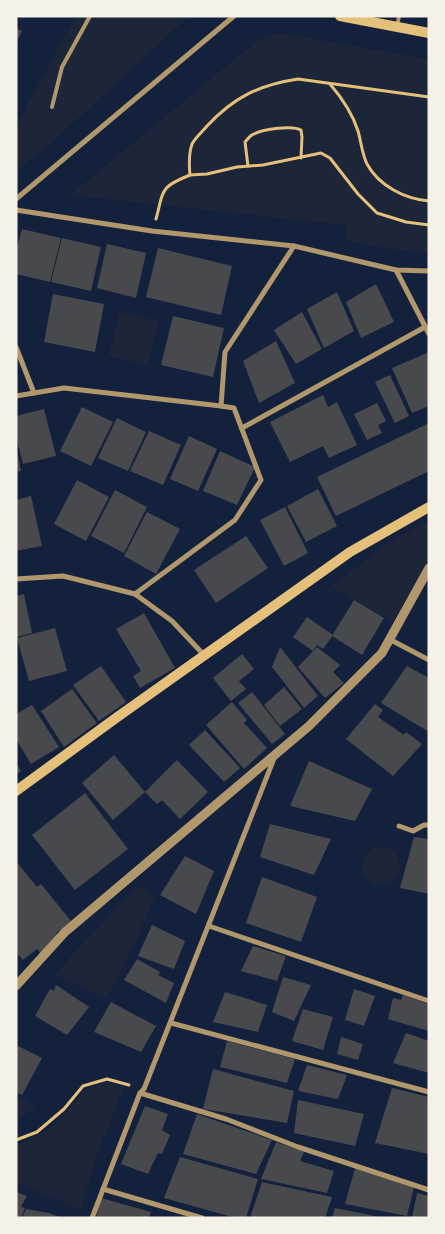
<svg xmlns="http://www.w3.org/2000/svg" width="445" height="1234" font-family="'PT Sans',sans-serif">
<rect width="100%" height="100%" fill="#14213d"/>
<g fill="#1d2539">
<polygon points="76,16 189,16 49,145 16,171 16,126"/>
<polygon points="279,33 429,59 429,253 384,248 347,240 345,225 70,195 246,50 263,38"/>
<polygon points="120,312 158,321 148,365 109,356"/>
<polygon points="429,521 429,561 425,565 393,621 331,587 388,543"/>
<circle cx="381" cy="866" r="19"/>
<polygon points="137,886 155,895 137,940 107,998 54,975"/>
<polygon points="106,1082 124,1087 96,1158 81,1210 16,1182 16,1146 46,1131 73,1106 84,1089"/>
<polygon points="16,1096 36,1106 16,1122"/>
</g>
<g fill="#48494c">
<polygon points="16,28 22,31 16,44"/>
<polygon points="22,229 61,238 50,282 16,274 16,251"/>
<polygon points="62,238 101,247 91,291 51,282"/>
<polygon points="107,244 146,253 136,298 97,288"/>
<polygon points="158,248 232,266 221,315 146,297"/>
<polygon points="376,284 394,322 361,338 346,302"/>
<polygon points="337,292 354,331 324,348 307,309"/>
<polygon points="53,294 104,304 95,352 44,342"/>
<polygon points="302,312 322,349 296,364 274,330"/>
<polygon points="173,316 224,328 213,377 161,365"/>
<polygon points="276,341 295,383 259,403 243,361"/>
<polygon points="429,352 429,406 412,413 392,368"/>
<polygon points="390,375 409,416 395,423 375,382"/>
<polygon points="323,395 328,407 337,402 357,445 329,458 323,446 290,462 270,422"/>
<polygon points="377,403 386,421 378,425 382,433 367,440 354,414"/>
<polygon points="82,407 113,422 91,466 60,451"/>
<polygon points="44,409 56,456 23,464 16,436 16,416"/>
<polygon points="117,418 146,432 128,471 98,458"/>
<polygon points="429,423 429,471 336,516 317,477"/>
<polygon points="149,431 181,445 163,485 130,471"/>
<polygon points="189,436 217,449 198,491 170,479"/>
<polygon points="17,451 21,471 16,472 16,452"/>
<polygon points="220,451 255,467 237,505 203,491"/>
<polygon points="77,480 109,497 86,541 54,524"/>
<polygon points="318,489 337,526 306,542 287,506"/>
<polygon points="115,490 147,507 124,553 91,536"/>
<polygon points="31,496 42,546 16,551 16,500"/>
<polygon points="285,507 308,553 284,566 260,520"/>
<polygon points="147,512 180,529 156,574 124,556"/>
<polygon points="246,536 268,568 216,603 194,570"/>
<polygon points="24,594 32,633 16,637 16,596"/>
<polygon points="354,600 384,618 362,655 332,636"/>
<polygon points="144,613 175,668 140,688 133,676 141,671 116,629"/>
<polygon points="307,617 333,635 323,649 317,645 313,651 293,637"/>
<polygon points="55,628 67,671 29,681 17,638"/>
<polygon points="280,647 318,696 304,708 272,667"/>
<polygon points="317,647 340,665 333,672 344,683 325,698 298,667"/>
<polygon points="242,654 254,669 239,681 246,689 231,701 213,678"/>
<polygon points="101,666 126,702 99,721 73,685"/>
<polygon points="407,666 429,678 429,732 381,703"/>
<polygon points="284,687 302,709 280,726 264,705"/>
<polygon points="72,689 97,723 64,747 41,711"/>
<polygon points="252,692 285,734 272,744 238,703"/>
<polygon points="232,702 247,720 244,723 267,748 244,769 206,725"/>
<polygon points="375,704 383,710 378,717 404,735 406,732 422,744 393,776 346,739"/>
<polygon points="32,705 59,747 31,764 16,739 16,714"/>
<polygon points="205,730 240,768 224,782 189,745"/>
<polygon points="114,755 145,792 177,760 208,792 180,819 162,800 157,804 145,792 113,820 82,783"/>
<polygon points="309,761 372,789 355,821 290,806"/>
<polygon points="16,763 21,771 16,774"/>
<polygon points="85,793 128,849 75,890 32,835"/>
<polygon points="270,824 331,839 314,875 260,857"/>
<polygon points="414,837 429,839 429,894 400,888"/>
<polygon points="185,856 214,871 196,914 160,895"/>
<polygon points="16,861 37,887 41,884 71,921 56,933 59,938 41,954 37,949 23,960 16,952"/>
<polygon points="262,877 317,897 301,942 246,923"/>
<polygon points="152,925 185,941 174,969 138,956"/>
<polygon points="253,946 286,956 277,981 241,971"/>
<polygon points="137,959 160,972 158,975 174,983 166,1003 124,980"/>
<polygon points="283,977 311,985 294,1021 272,1012"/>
<polygon points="56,985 89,1007 67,1035 35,1016 50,989 54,991"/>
<polygon points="354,989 375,996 364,1026 345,1020"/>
<polygon points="225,992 267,1005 258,1032 213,1022"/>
<polygon points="403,995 429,1004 429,1031 388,1019 393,998 401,1000"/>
<polygon points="111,1002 156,1026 141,1052 94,1032"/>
<polygon points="303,1009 333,1017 323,1050 292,1041"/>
<polygon points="406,1033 429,1041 429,1073 393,1063"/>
<polygon points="341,1037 363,1044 358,1060 337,1054"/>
<polygon points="227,1041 295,1059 287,1083 220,1067"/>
<polygon points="16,1045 42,1058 22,1095 16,1092"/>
<polygon points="307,1065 347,1075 338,1099 298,1091"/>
<polygon points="213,1069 294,1091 287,1123 203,1109"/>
<polygon points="392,1088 429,1097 429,1154 375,1143"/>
<polygon points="298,1100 364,1114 355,1146 294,1133"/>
<polygon points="145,1106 168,1114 162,1130 170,1135 162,1154 158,1153 148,1174 121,1164"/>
<polygon points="197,1114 272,1140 256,1174 183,1154"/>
<polygon points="276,1142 304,1152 300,1161 334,1171 327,1193 261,1179"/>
<polygon points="180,1157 258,1179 246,1218 236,1218 164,1198"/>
<polygon points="355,1168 414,1187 407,1216 345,1204"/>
<polygon points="262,1182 332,1197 325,1218 250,1218"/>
<polygon points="16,1192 27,1196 21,1207 25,1208 21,1218 16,1218"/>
<polygon points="417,1193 429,1196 429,1218 412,1218"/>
<polygon points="101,1198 151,1212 149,1218 96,1218"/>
<polygon points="335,1208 380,1217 380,1218 332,1218"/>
<polygon points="26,1209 49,1213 62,1218 22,1218"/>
</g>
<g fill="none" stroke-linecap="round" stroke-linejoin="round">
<g stroke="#e5c07b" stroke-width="3">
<path d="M330,84C342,98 352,112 358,131C361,141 362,154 367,164C379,186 405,199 429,201"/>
<path d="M248,166L245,142C248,139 250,135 254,134C263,129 293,125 301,130L302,137L301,158"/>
<polyline points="190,175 207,174 237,167 263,165 321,153 330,158 358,194 377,213 406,222 429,225"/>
<path d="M156,219C164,189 160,187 190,175C189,165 189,153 192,144C195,138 203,131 207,126C234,97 259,85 298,79L429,97"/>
<polyline points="16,1140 37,1132 64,1109 83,1086 107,1079 129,1085"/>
</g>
<g stroke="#b1986c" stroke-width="4">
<polyline points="397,27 399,16"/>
<polyline points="52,107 62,67 90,16"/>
</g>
<g stroke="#b1986c" stroke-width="5">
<polyline points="16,199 234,16"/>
<polyline points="16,210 152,231 294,246"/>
<polyline points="396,270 429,334"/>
<polyline points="16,347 34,393"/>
<polyline points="16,396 64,388 221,406 225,352 294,246 396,270 429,271"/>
<polyline points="242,428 425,327"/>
<polyline points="16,579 63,576 135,594 172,621 204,655"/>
<polyline points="135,594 235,520 261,480 234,408 221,406"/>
<polyline points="389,639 429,660"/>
<polyline points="399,826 413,831 424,825 429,825"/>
<polyline points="209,926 429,1001"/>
<polyline points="171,1023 429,1092"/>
<polyline points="140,1093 226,1119 298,1147 429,1190"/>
<polyline points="103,1189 202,1218"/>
<polyline points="92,1218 140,1093 144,1089 275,756"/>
</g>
<polyline stroke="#b1986c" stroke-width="9" points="16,986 65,932 309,726 382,653 429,568"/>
<g stroke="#e5c07b" stroke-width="10">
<polyline points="340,16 429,33"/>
<polyline points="16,791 116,718 350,552 429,507"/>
</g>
</g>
<rect width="445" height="1234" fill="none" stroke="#f6f1e7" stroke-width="35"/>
</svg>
